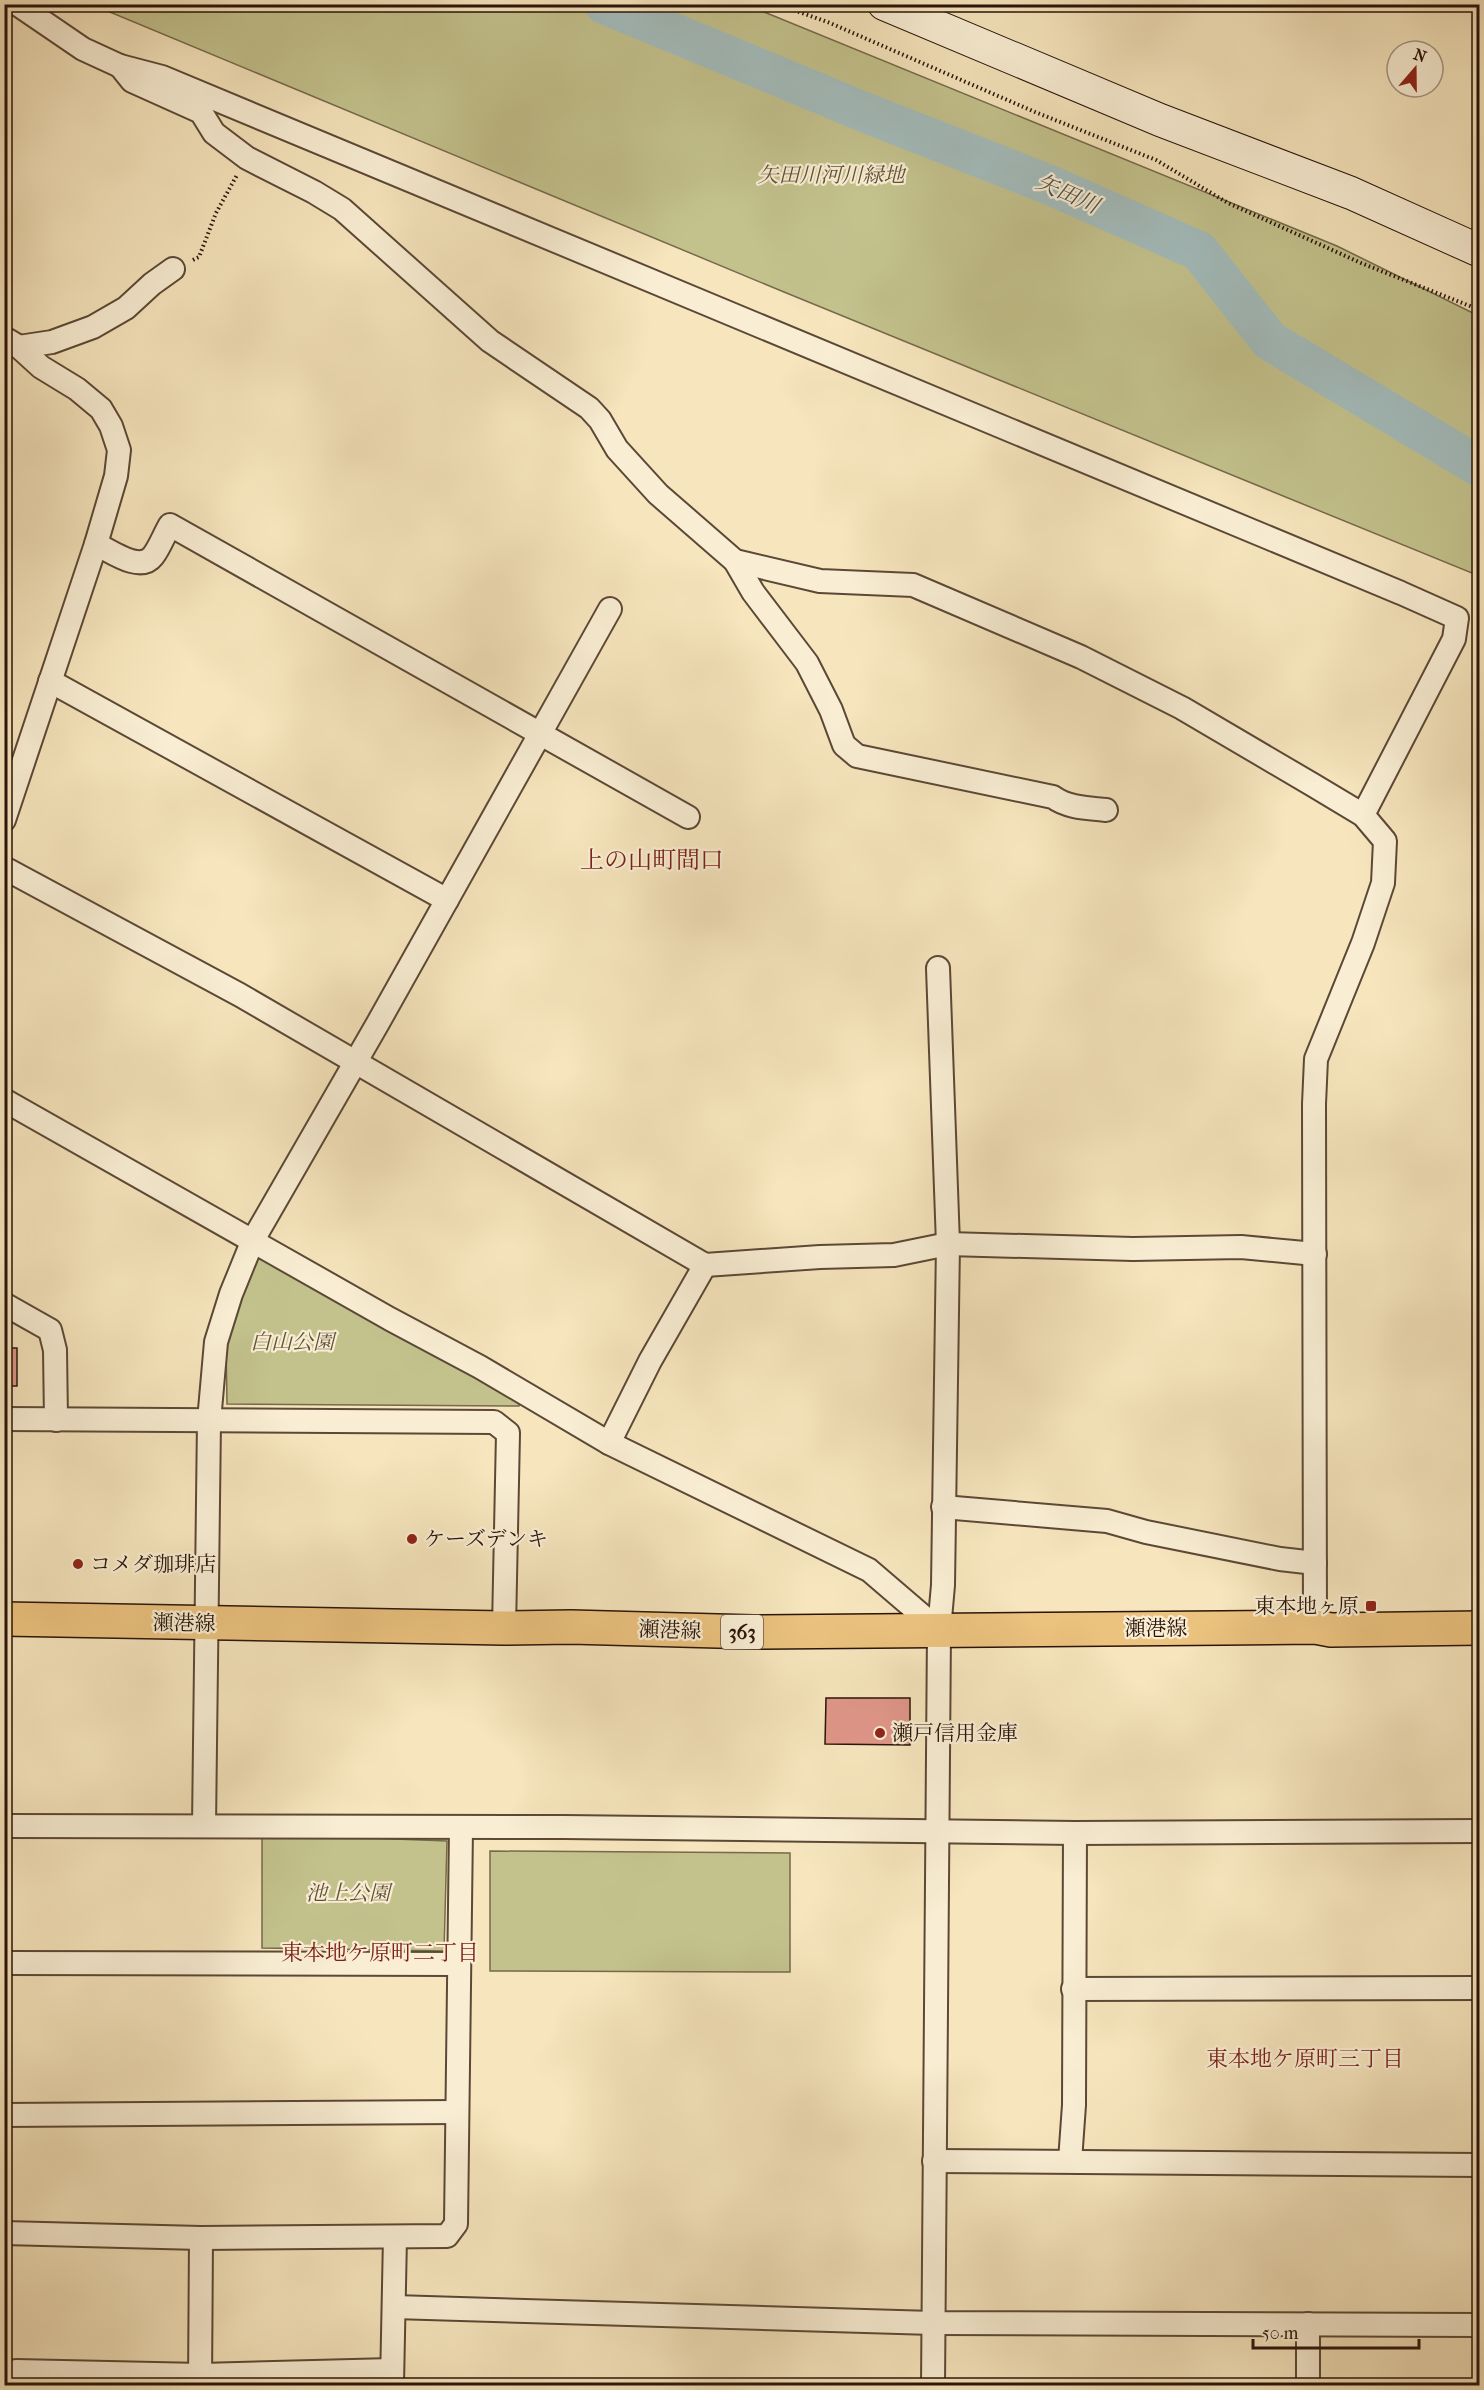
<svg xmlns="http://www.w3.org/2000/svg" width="1484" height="2390" font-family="'IM FELL French Canon','Noto Serif JP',serif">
<rect width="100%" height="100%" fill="#f6e5bd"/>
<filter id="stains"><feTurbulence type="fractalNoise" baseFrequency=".00333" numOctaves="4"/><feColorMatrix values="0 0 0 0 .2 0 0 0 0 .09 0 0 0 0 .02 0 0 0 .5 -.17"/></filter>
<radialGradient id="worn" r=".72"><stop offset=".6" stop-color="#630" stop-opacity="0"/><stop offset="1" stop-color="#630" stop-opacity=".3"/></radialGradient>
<g fill="#c3c28d" stroke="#766a4b" stroke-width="1.5">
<polygon points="93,5 747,5 1337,246 1479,316 1479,576 784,292"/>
<polygon points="254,1250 519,1398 519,1406 227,1404 226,1344"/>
<polygon points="262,1834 447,1841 444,1951 262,1948"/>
<polygon points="490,1851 790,1853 790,1972 490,1971"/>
</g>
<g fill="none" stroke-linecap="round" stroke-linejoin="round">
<polyline stroke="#a3bcbc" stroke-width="40" points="604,4 864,112 1052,186 1199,251 1270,341 1480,467"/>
</g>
<g fill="#e09689" stroke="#291309" stroke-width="1.5">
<rect x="4" y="1348" width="13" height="38"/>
<polygon points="826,1698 910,1698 910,1745 825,1744"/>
</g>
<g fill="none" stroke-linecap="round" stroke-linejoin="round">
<g stroke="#5c4836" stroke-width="26">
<g id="street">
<polyline points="17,4 83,49 120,66 162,77 1401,593 1457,618 1454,639 1363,815"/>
<polyline points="120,66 132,81 201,112 214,133 247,158 314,192 342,209 490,341 589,408 600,420 617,449 658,494 735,561 820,581 913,585 1081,657 1182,708 1313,785 1363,815 1385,841 1383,883 1363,943 1316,1059 1314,1104 1315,1627"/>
<polyline points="4,338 19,347 41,367 77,389 101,409 111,426 119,450 116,476 96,544 4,820"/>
<polyline points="19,347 52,342 93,327 126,308 152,284 173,269"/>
<path d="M96,544C111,551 140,573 153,556C160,547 164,535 170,525L688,817"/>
<path d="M735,561L753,592L807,663L831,710L844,745L857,756L1053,797C1068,808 1088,808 1106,810"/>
<polyline points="50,681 447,900"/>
<polyline points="4,868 240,995 705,1265 820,1257 894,1255 948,1244 1133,1249 1241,1247 1315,1254"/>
<polyline points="4,1100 390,1319 480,1367 609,1443 869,1570 939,1630"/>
<polyline points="4,1304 50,1330 55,1350 56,1420"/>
<polyline points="4,1419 494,1422 508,1433 504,1628"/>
<polyline points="609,1443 650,1361 705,1265"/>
<polyline points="943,1507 1107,1521 1146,1532 1280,1559 1315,1563"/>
<polyline points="4,1826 564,1827 1075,1833 1480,1831"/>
<polyline points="204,1826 209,1421 216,1342 231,1294 253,1240 378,1023 610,609"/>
<polyline points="4,1963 458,1964"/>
<polyline points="1073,1989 1480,1988"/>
<polyline points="4,2115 457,2112"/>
<polyline points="934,2161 1480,2165"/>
<polyline points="1070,2161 1074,2105 1075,1833"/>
<polyline points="4,2233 201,2238 447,2236 456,2224 461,1827"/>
<polyline points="394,2307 933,2323 1480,2325"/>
<polyline points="392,2384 395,2237"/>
<polyline points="16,2386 16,2371 201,2375 392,2370"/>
<polyline points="200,2386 201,2238"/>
<polyline points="933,2386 939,1630 943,1585 948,1244 938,968"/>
<polyline points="1308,2386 1308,2324"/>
</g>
</g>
<g stroke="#291309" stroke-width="34">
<polyline id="secondary" points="884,4 1160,120 1351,193 1480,251"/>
</g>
<g stroke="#291309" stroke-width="36">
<polyline id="highway" points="4,1619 504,1628 571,1627 754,1632 1223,1628 1315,1627 1331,1630 1480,1628"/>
</g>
<g stroke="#291309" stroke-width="4" stroke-dasharray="1.5 3" stroke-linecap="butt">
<polyline points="777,4 830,23 1035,112 1156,160 1228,203 1361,263 1480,310"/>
<polyline points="193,260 199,257 216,213 237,175"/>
</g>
<use href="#street" stroke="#f9eed4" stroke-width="22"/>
<use href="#secondary" stroke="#f9eed4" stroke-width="32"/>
<use href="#highway" stroke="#ebc27e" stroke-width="33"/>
</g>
<g fill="#8f2418" stroke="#f9eed4" stroke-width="2">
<circle cx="412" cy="1539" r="6"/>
<circle cx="78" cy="1564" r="6"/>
<rect x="1365" y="1600" width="12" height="12" rx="3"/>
<circle cx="880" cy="1733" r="6"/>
</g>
<g text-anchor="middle" stroke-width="4.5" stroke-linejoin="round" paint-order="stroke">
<rect fill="#f9eed4" stroke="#675546" stroke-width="1.5" x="721" y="1615" width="42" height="34" rx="4.5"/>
<g font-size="20" font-weight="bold" fill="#291309">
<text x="742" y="1639">363</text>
</g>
<g font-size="21" font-style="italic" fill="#5f5037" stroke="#f9eed4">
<text x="831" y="182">矢田川河川緑地</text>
<text x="292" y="1349">白山公園</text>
<text x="348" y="1900">池上公園</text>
</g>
<g font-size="21" fill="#291309" stroke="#f9eed4" text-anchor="start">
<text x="424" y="1546">ケーズデンキ</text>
<text x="90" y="1571">コメダ珈琲店</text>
<text x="1359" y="1613" text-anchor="end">東本地ヶ原</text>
<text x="892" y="1740">瀬戸信用金庫</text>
</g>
<g font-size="21" fill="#291309" stroke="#f9eed4">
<text transform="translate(184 1623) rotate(1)" y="7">瀬港線</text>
<text x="1156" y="1635">瀬港線</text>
<text transform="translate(670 1630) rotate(2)" y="7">瀬港線</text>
</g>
<g font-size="22" font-style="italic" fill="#544e48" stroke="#f9eed4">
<text transform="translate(1068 193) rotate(24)" y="8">矢田川</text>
</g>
<g font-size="22" fill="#7a1f14" stroke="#f9eed4">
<text x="380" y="1960">東本地ケ原町二丁目</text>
<text x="1305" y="2066">東本地ケ原町三丁目</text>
</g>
<g font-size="24" fill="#7a1f14" stroke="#f9eed4">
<text x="652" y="868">上の山町間口</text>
</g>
</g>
<rect width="1484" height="2390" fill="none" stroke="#f6e5bd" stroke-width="24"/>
<rect x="6" y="6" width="1472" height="2378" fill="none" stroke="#291309" stroke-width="3"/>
<rect x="12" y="12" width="1460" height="2366" fill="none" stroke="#291309" stroke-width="1.5"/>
<g transform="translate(1415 69) rotate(20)"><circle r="28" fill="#f9eed4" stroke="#a69683" stroke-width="1.5"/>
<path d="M0-4.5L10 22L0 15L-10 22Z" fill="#8f2418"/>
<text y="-9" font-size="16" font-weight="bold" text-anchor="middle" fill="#291309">N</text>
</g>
<path d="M1253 2339v9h166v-9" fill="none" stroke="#291309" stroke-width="3"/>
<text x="1262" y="2339" font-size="18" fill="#291309" stroke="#f9eed4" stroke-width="4.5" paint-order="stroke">50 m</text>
<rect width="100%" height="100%" filter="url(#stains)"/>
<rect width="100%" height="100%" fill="url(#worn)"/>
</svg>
